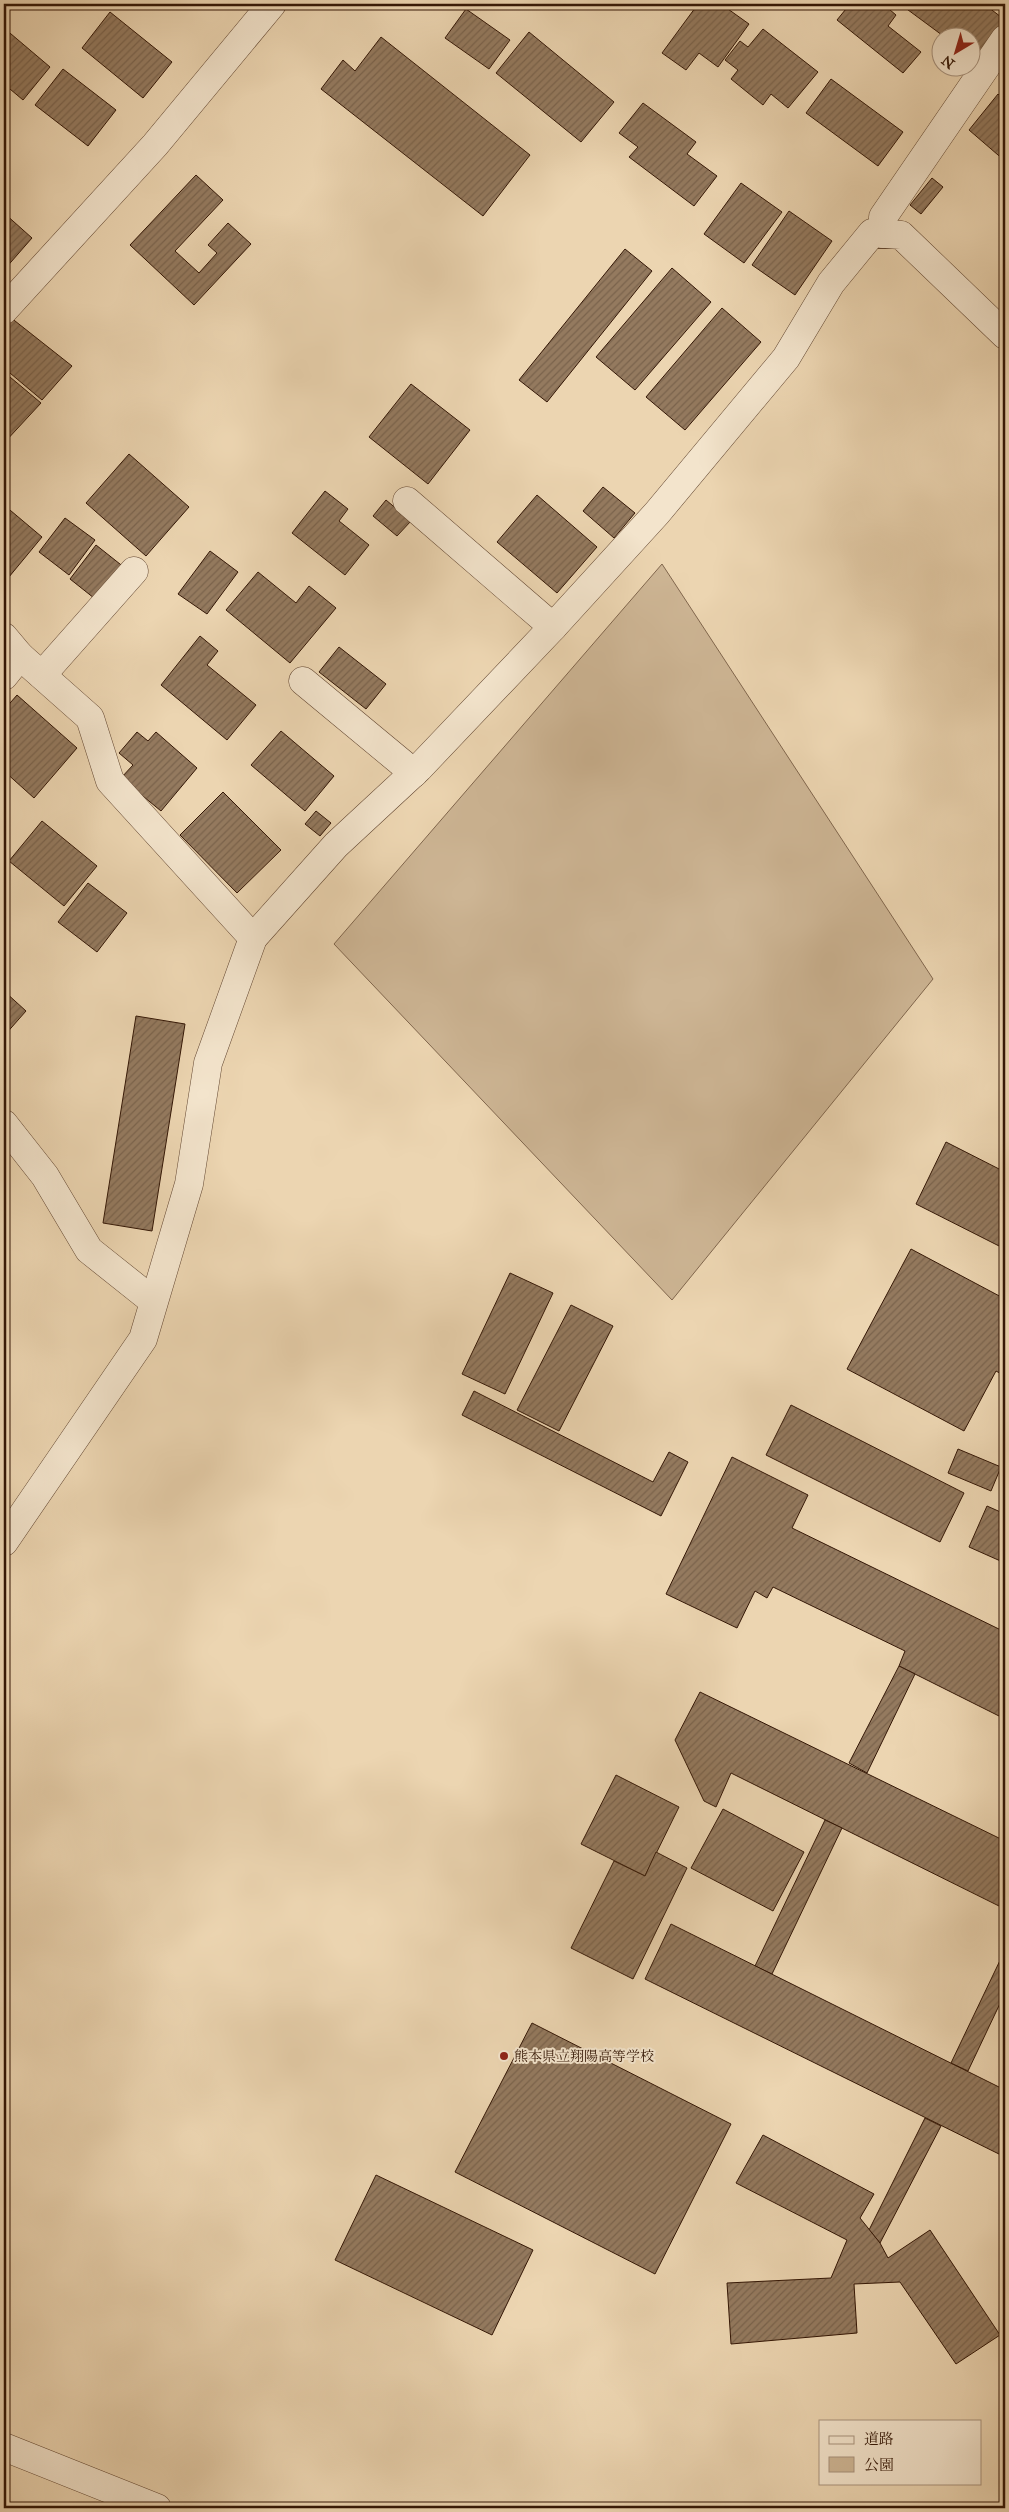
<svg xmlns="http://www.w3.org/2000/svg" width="1009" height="2512" font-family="'IM FELL Great Primer','Noto Serif JP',serif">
<defs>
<pattern id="building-hatch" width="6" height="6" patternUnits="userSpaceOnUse" patternTransform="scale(1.25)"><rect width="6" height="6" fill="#947a5f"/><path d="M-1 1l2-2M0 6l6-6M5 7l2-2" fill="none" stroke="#7a634c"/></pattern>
</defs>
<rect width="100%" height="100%" fill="#ecd5b1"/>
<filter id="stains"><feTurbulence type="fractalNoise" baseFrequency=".004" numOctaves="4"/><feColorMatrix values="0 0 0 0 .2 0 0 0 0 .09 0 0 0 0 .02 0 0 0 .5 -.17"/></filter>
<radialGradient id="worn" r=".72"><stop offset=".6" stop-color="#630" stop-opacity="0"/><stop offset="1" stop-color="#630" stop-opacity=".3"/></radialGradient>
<polygon fill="#cdb594" stroke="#80664d" points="662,564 933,979 672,1300 334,944"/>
<g fill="url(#building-hatch)" stroke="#341706">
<polygon points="698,4 721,4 749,24 718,67 699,53 686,70 662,53"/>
<polygon points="850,4 883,4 896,15 888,26 921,52 903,73 837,20"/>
<polygon points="900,4 984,4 1005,20 1005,22 977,61 972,56 972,38 946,38"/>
<polygon points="466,9 510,40 489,69 445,38"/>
<polygon points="110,12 172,62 143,98 82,48"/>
<polygon points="4,28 50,67 23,100 4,84"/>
<polygon points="763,29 818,72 788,108 771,94 763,105 731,79 738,70 725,60 740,41 748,47"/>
<polygon points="529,32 614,102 581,142 496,73"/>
<polygon points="381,37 530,155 483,216 321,89 343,60 355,71"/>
<polygon points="63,69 116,110 88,146 35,105"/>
<polygon points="831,79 903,132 878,166 806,113"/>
<polygon points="998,94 1005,100 1005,161 969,130"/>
<polygon points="643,103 696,142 687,154 717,176 694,206 629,157 638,147 619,133"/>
<polygon points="196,175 223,200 175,251 199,273 217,253 208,245 228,223 251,244 194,305 130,245"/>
<polygon points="932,178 943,187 921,214 910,205"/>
<polygon points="741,183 782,212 744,263 704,234"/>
<polygon points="789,211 832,241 795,295 752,265"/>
<polygon points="4,213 32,238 4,270"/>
<polygon points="625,249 652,271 547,402 519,380"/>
<polygon points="672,268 711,302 635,390 596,357"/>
<polygon points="722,308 761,342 685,430 646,397"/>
<polygon points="10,317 72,366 42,400 4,368 4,324"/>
<polygon points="4,372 41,403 4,443"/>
<polygon points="411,384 470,430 428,484 369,437"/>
<polygon points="129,454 189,507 146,556 86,503"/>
<polygon points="603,487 635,513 614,538 583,511"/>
<polygon points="325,491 348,509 339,521 369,545 345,575 292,533"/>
<polygon points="537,495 597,547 557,593 497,542"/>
<polygon points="386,500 411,521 397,536 373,516"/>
<polygon points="4,505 42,537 4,583"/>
<polygon points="65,518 95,540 69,575 39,552"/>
<polygon points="96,545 125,568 99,602 70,579"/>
<polygon points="210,551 238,572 207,614 178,594"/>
<polygon points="258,572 296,603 309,586 336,608 290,663 226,610"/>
<polygon points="200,636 218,651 207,665 256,705 227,740 161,685"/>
<polygon points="339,647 386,684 366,709 319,672"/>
<polygon points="17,695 77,748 34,798 4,771 4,710"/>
<polygon points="281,731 334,776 305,811 251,765"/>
<polygon points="137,732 148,741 156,732 197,768 161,811 121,778 133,765 119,753"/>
<polygon points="223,792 281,850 237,893 180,835"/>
<polygon points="316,811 331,823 320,836 305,824"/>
<polygon points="42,821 97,866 64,906 9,861"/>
<polygon points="88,883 127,913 97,952 58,922"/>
<polygon points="4,991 26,1011 4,1036"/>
<polygon points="136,1016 185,1024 152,1231 103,1223"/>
<polygon points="946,1142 1005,1172 1005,1249 916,1204"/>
<polygon points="911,1249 1005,1299 1005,1376 996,1371 964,1431 847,1369"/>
<polygon points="510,1273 553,1293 505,1394 462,1374"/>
<polygon points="571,1305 613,1326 559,1431 517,1410"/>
<polygon points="474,1391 653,1482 669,1452 688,1462 661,1516 462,1415"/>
<polygon points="791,1405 964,1493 940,1542 766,1455"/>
<polygon points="958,1449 1001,1467 991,1491 948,1473"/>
<polygon points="732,1457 808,1495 792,1528 1005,1632 1005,1719 899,1666 905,1651 773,1587 767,1598 755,1591 737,1628 666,1594"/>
<polygon points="987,1506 1005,1514 1005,1563 969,1547"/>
<polygon points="899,1666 915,1674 867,1773 849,1763"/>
<polygon points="700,1692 1005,1841 1005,1909 731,1773 716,1807 704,1801 675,1740"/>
<polygon points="616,1775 679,1807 645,1876 581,1844"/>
<polygon points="723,1809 804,1852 773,1911 691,1868"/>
<polygon points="825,1820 842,1828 772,1974 755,1966"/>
<polygon points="656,1852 687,1868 633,1979 571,1948 614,1861 645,1876"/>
<polygon points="671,1924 1005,2090 1005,2157 645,1979"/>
<polygon points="1005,1950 1005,1993 968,2071 951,2063"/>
<polygon points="532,2023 731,2124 655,2274 455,2172"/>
<polygon points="925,2118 941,2126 880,2243 869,2230"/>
<polygon points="763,2135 874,2194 860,2218 880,2243 888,2258 930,2230 1000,2335 956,2364 900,2282 854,2284 857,2333 731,2344 727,2283 831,2278 847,2240 736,2183"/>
<polygon points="376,2175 533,2250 492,2335 335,2260"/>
</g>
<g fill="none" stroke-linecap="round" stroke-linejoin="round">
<g stroke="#624631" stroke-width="29">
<g id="minor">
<polyline points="883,234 883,217 1005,39"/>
<polyline points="4,310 155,145 272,4"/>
<polyline points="407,501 553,627"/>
<polyline points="4,637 20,656 90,718 110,781 253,938"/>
<polyline points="42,675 134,571"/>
<polyline points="4,676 20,656"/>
<polyline points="303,681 414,773"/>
<polyline points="4,1124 45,1176 89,1250 153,1301"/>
<polyline points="4,1542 143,1339 189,1184 208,1063 253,938 336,845 419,768 553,627 657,513 786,358 831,283 872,233 901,235 1005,335"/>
</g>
</g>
<g stroke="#624631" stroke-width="29">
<polyline id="tertiary" points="4,2447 157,2508"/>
</g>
<use href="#minor" stroke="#f3e4cc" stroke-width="28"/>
<use href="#tertiary" stroke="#f3e4cc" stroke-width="28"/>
</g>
<circle fill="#8f2418" stroke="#f3e4cc" stroke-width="2" cx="504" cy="2056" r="5"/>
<g text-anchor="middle" stroke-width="4" stroke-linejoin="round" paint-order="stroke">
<g font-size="14" fill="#341706" stroke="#f3e4cc" text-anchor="start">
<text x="514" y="2061">熊本県立翔陽高等学校</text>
</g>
</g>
<rect width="1009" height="2512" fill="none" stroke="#ecd5b1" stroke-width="20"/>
<rect x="5" y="5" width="999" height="2502" fill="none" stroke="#341706" stroke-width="2.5"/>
<rect x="10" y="10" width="989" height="2492" fill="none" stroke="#341706"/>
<rect x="819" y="2420" width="162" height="65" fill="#f3e4cc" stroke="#a7927d"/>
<rect x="829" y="2436" width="25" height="8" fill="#f3e4cc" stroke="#a7927d"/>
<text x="864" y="2444" font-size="15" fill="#341706">道路</text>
<rect x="829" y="2457" width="25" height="15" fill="#cdb594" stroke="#a7927d"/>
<text x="864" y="2470" font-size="15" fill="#341706">公園</text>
<g transform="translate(956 52) rotate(218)"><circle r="24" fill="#f3e4cc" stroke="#a7927d"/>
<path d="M0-4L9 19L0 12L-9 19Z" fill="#8f2418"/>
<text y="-8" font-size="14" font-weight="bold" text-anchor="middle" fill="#341706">N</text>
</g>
<rect width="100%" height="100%" filter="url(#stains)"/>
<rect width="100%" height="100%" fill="url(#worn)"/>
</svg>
